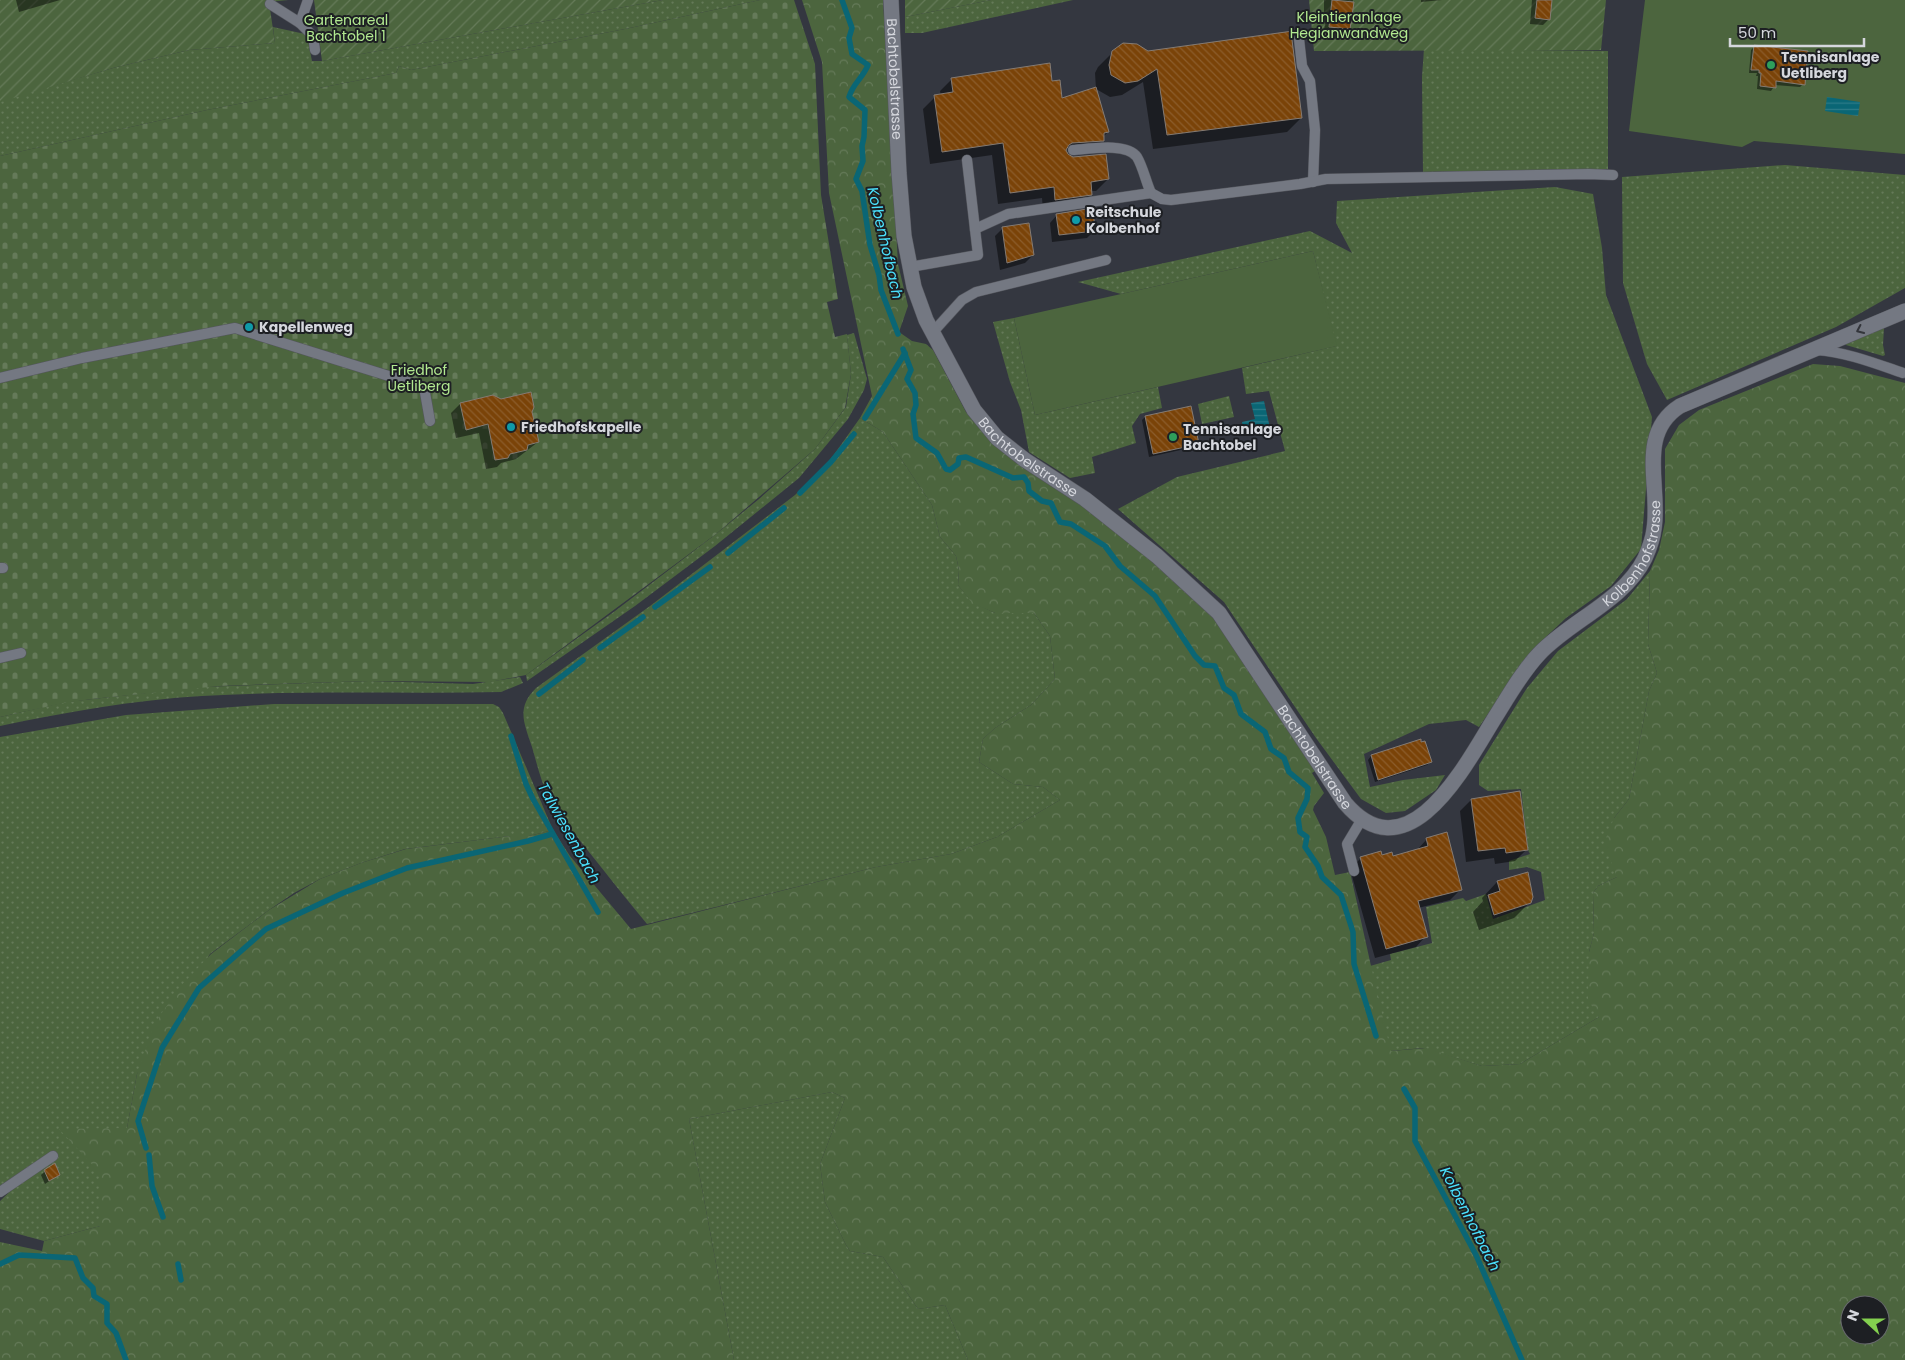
<svg xmlns="http://www.w3.org/2000/svg" width="1905" height="1360" font-family="Poppins,sans-serif">
<defs>
<pattern id="grass-dots" width="8" height="8" patternUnits="userSpaceOnUse" patternTransform="scale(1.25)"><rect width="8" height="8" fill="#4c653e"/><path d="M2 2h.1M6 6h.1" fill="none" stroke="#657a59" stroke-width="1.8" stroke-linecap="round"/></pattern>
<pattern id="forest-crowns" width="20" height="18" patternUnits="userSpaceOnUse" patternTransform="scale(1.25)"><rect width="20" height="18" fill="#4c653e"/><path d="M2 6a3 3 0 1 1 6 0M12 15a3 3 0 1 1 6 0" fill="none" stroke="#657a59"/></pattern>
<pattern id="cemetery-stones" width="16" height="16" patternUnits="userSpaceOnUse" patternTransform="scale(1.25)"><rect width="16" height="16" fill="#4c653e"/><path d="M2 7V4a2 2 0 0 1 4 0v3zM10 15v-3a2 2 0 0 1 4 0v3z" fill="#657a59"/></pattern>
<pattern id="garden-furrows" width="10" height="10" patternUnits="userSpaceOnUse" patternTransform="scale(1.25)"><rect width="10" height="10" fill="#4c653e"/><path d="M-1 1l2-2M0 10L10 0M9 11l2-2" fill="none" stroke="#657a59"/></pattern>
<pattern id="water-rules" width="6" height="5" patternUnits="userSpaceOnUse" patternTransform="scale(1.25)"><rect width="6" height="5" fill="#0a6675"/><path d="M0 2.5h6" fill="none" stroke="#2d7b88"/></pattern>
<pattern id="building-back-hatch" width="6" height="6" patternUnits="userSpaceOnUse" patternTransform="scale(1.25)"><rect width="6" height="6" fill="#7a4308"/><path d="M-1 5l2 2M0 0l6 6M5-1l2 2" fill="none" stroke="#8c5d2c"/></pattern>
</defs>
<rect width="100%" height="100%" fill="#343740"/>
<g fill="url(#grass-dots)">
<polygon points="663,0 760,0 625,29 411,70 399,66 396,73 207,110 0,156 0,101 113,68 189,50 275,43 273,27 305,34 308,41 312,61 322,61"/>
<polygon points="991,0 1073,0 922,33 905,33 905,17"/>
<polygon points="1424,49 1608,51 1608,169 1423,172 1422,77"/>
<polygon points="1785,165 1905,175 1905,288 1836,327 1667,400 1647,364 1623,283 1622,177"/>
<polygon points="1555,187 1593,194 1602,248 1606,295 1652,417 1641,549 1611,586 1566,618 1533,649 1479,727 1466,720 1429,724 1364,754 1370,787 1403,780 1445,775 1436,790 1405,811 1386,813 1361,799 1316,738 1224,602 1118,509 1177,477 1285,451 1269,391 1246,394 1242,368 1336,346 1313,251 1121,294 1078,282 1310,231 1352,253 1336,223 1337,201"/>
<polygon points="1014,318 1035,415 1158,387 1162,408 1140,414 1132,426 1136,443 1092,457 1095,473 1070,478 1029,452 1021,410 1010,382 993,322"/>
<polygon points="1882,326 1884,328 1883,345 1885,355 1883,356 1846,345 1846,343"/>
<polygon points="854,333 867,379 864,390 848,419 799,478 715,546 635,606 527,681 526,675 615,611 716,534 759,499 815,449 846,407 851,374 847,335"/>
<polygon points="1229,396 1234,417 1202,424 1198,404"/>
<path d="M860,418L883,432L932,505L940,537L956,556L959,570L958,585L972,602L995,613H1034L1050,636L1055,679L1031,705L995,728L983,739L979,762L1013,784L1043,787L1060,800L997,837L951,854L876,867L647,924C626,899 606,873 585,847C573,831 559,815 549,798C541,782 537,764 532,747C524,723 516,708 536,688L650,606L795,495L828,463Z"/>
<polygon points="1650,571 1648,644 1657,673 1649,691 1629,799 1614,818 1617,877 1598,886 1593,893 1594,933 1589,952 1599,1017 1520,1064 1482,1066 1423,1048 1390,1051 1370,966 1391,960 1390,954 1432,943 1426,907 1463,898 1466,901 1486,894 1493,919 1545,900 1541,872 1527,867 1509,870 1509,861 1530,854 1528,850 1521,789 1488,791 1479,785 1479,765 1527,688 1558,651 1627,599"/>
<path d="M520,677L523,683L501,692C401,694 302,690 202,696C134,700 67,712 0,726V717L66,702L200,687L369,681L473,684Z"/>
<polygon points="274,704 493,704 499,707 503,713 553,830 529,836 511,836 405,849 361,863 320,879 294,893 269,910 210,954 137,1074 127,1128 100,1226 44,1241 0,1229 0,1201 51,1152 0,1188 0,737 126,715"/>
<polygon points="832,1092 845,1098 820,1164 825,1202 846,1245 850,1251 883,1257 918,1309 945,1305 968,1360 734,1360 689,1119"/>
</g>
<path fill="url(#forest-crowns)" fill-rule="evenodd" d="M802,0H883L898,264L908,306L899,332L912,341L926,344L933,350L966,412L992,443L1082,506L1166,571L1213,617L1315,771L1312,773L1324,793L1314,806L1313,810L1326,837L1335,875L1350,872C1364,932 1376,992 1391,1051L1426,1048L1482,1066L1520,1064L1599,1017L1588,1000L1589,952L1594,933L1593,893L1598,886L1617,877L1604,843L1614,818L1629,799L1649,691L1657,673L1648,644L1650,571L1659,550L1665,522V449L1679,425L1699,410L1813,364L1840,366L1905,383V1360H968L945,1305L918,1309L883,1257L850,1251L846,1245L825,1202L820,1164L845,1098L832,1092L689,1119L734,1360H0V1242L42,1251L44,1241L100,1226V1173L59,1129L127,1128L137,1074L154,1024L180,987L211,954L269,910L320,879L361,863L406,849L511,836H529L553,830L570,856L631,929L876,867L951,854L997,837L1060,800L1043,787L1013,784L979,762L983,739L995,728L1031,705L1055,679L1050,636L1034,613H995L972,603L958,585L959,570L956,556L940,537L932,505L883,432L860,418L872,396L829,193L822,62ZM1850,1305H1880V1335H1850Z"/>
<polygon fill="url(#cemetery-stones)" points="760,0 794,0 815,64 821,195 838,299 827,302 835,337 847,334 851,374 845,408 815,449 716,534 526,675 490,682 369,681 219,686 92,699 64,703 0,717 0,156 207,110 396,73 399,66 411,70 625,29"/>
<g fill="url(#garden-furrows)">
<polygon points="0,0 288,0 269,2 275,43 189,50 113,68 0,102"/>
<polygon points="314,0 663,0 322,61"/>
<polygon points="905,0 991,0 905,17"/>
<polygon points="1309,0 1606,0 1601,50 1314,51"/>
</g>
<g fill="#4c653e">
<polygon points="1645,0 1905,0 1905,154 1754,141 1742,147 1629,131"/>
<polygon points="1313,251 1337,346 1035,415 1014,318"/>
</g>
<g fill="url(#water-rules)">
<polygon points="1827,97 1860,102 1858,116 1825,111"/>
<polygon points="1264,401 1270,428 1244,434 1242,422 1255,419 1251,403"/>
</g>
<g fill="#0007">
<polygon points="16,0 60,0 19,12"/>
<polygon points="1324,0 1353,0 1349,29 1344,34 1324,32 1326,13 1324,13"/>
<polygon points="1421,0 1442,0 1421,2"/>
<polygon points="1532,0 1551,0 1549,19 1543,25 1530,24"/>
<polygon points="1291,40 1301,118 1287,132 1153,149 1143,82 1122,95 1110,97 1096,89 1095,73 1098,67 1113,52 1148,52"/>
<polygon points="1755,46 1803,84 1800,87 1775,85 1771,91 1757,89 1758,76 1756,76 1757,73 1749,73 1751,50"/>
<polygon points="952,79 1051,82 1061,99 1108,132 1103,137 1103,140 1091,152 1065,154 1108,179 1096,191 1091,191 1091,194 1079,206 1043,211 1042,198 998,204 992,155 930,164 923,109 935,97 941,96 940,91"/>
<polygon points="1057,215 1094,231 1087,238 1052,242 1050,223"/>
<polygon points="1003,228 1033,255 1025,263 1000,270 995,236"/>
<polygon points="501,400 531,412 538,442 516,459 501,463 497,467 486,469 479,433 456,438 451,413 460,404"/>
<polygon points="1145,417 1198,444 1194,447 1149,457 1142,420"/>
<polygon points="1420,741 1431,762 1427,765 1375,782 1368,760 1371,756"/>
<polygon points="1471,800 1527,849 1515,861 1495,864 1494,858 1466,862 1460,811"/>
<polygon points="1427,839 1460,890 1450,900 1418,908 1426,936 1416,947 1375,958 1350,869 1361,858 1381,856 1392,858 1417,850"/>
<polygon points="1497,882 1530,902 1514,918 1479,930 1473,912 1483,901 1482,898"/>
<polygon points="45,1171 59,1174 45,1184 41,1175"/>
</g>
<g fill="none" stroke-linecap="round" stroke-linejoin="round">
<g stroke="#0a6675" stroke-width="5.5">
<path d="M842,0L852,28L849,38L852,54L868,65C863,78 853,83 849,97L865,110L864,137L862,146L863,161L856,179L862,191L870,245L879,275L881,290L898,334"/>
<polyline points="903,349 911,370 907,379 915,393 916,405 913,414 916,438 937,453 946,469 950,470 958,464 959,458 966,457 1013,478 1024,477 1028,483 1029,491 1042,501 1051,503 1060,522 1071,524 1105,546 1120,566 1155,596 1195,656 1204,665 1215,666 1224,688 1234,695 1241,714 1265,732 1271,749 1284,758 1289,772 1308,788 1307,799 1298,818 1300,832 1307,837 1305,847 1318,866 1322,877 1341,895 1353,932 1354,964 1376,1036"/>
<polyline points="865,418 905,353"/>
<polyline points="800,493 831,462 854,434"/>
<polyline points="728,553 784,508"/>
<polyline points="655,607 710,567"/>
<polyline points="600,648 643,617"/>
<polyline points="539,694 583,660"/>
<polyline points="511,736 526,784 533,799 598,912"/>
<polyline points="1404,1089 1415,1108 1415,1141 1476,1255 1522,1360"/>
<polyline points="146,1148 138,1121 162,1048 199,988 266,929 343,893 407,868 528,841 552,834"/>
<polyline points="149,1155 152,1186 163,1217"/>
<polyline points="0,1264 19,1255 75,1258 83,1278 93,1288 94,1296 107,1304 107,1323 116,1333 126,1360"/>
<polyline points="178,1264 181,1280"/>
</g>
</g>
<g fill="url(#building-back-hatch)" stroke="#847b74">
<polygon points="1332,0 1354,2 1350,29 1329,27"/>
<polygon points="1537,0 1552,0 1550,20 1535,18"/>
<polygon points="1293,31 1292,40 1302,118 1167,135 1157,69 1138,81 1125,83 1111,75 1109,65 1112,51 1123,43 1137,44 1148,51"/>
<polygon points="1754,45 1808,51 1805,85 1776,81 1776,88 1760,86 1761,73 1759,73 1759,70 1751,70"/>
<polygon points="1050,63 1052,81 1060,80 1062,98 1096,87 1109,132 1104,133 1104,141 1072,143 1069,145 1066,150 1068,154 1073,157 1106,154 1109,179 1091,182 1092,195 1055,200 1054,187 1010,193 1003,143 942,152 934,95 953,92 951,78"/>
<polygon points="1093,208 1095,231 1059,235 1056,214"/>
<polygon points="1029,223 1034,255 1007,263 1002,227"/>
<polygon points="531,392 534,407 532,412 539,442 528,445 527,450 510,454 508,458 495,460 488,424 466,430 460,403 493,395 501,399"/>
<polygon points="1191,406 1199,444 1153,454 1145,416"/>
<polygon points="1421,739 1421,742 1425,741 1432,762 1378,780 1371,755"/>
<polygon points="1520,791 1528,850 1506,853 1505,848 1478,851 1471,799"/>
<polygon points="1447,832 1462,890 1418,901 1428,937 1386,949 1360,857 1381,851 1382,855 1392,852 1393,856 1428,846 1426,838"/>
<polygon points="1528,872 1533,897 1531,903 1494,915 1488,895 1500,891 1497,881"/>
<polygon points="55,1163 60,1175 49,1181 44,1170"/>
</g>
<g fill="none" stroke-linecap="round" stroke-linejoin="round">
<g stroke="#54565d" stroke-width="11">
<g id="service">
<polyline points="270,4 300,23 313,36 315,50"/>
<polyline points="300,23 308,0"/>
<polyline points="1299,39 1302,66 1310,81 1315,130 1313,182"/>
<polyline points="1151,193 1162,199 1171,200 1300,184 1326,179 1589,174 1613,175"/>
<path d="M975,229L1008,214L1151,193C1146,182 1143,167 1137,157C1127,142 1088,149 1073,150"/>
<polyline points="910,267 978,255 967,160"/>
<polyline points="933,332 962,300 976,292 1106,260"/>
<path d="M1816,350C1846,352 1874,363 1903,373"/>
<polyline points="0,378 82,358 235,328 424,387 430,421"/>
<polyline points="0,568 3,568"/>
<polyline points="0,658 21,653"/>
<polyline points="1354,871 1347,844 1362,819"/>
<polyline points="0,1192 53,1156"/>
</g>
</g>
<g stroke="#54565d" stroke-width="16">
<g id="minor">
<path id="s1" d="M891,0L899,173L904,236L914,287L926,320L974,410L997,438L1025,460L1085,499L1157,556L1219,613L1345,803C1408,877 1465,766 1494,719C1508,697 1521,673 1539,654C1571,620 1624,601 1645,558C1649,549 1653,538 1654,529C1661,487 1636,434 1680,406L1905,311"/>
</g>
</g>
<use href="#service" stroke="#747882" stroke-width="10"/>
<use href="#minor" stroke="#747882" stroke-width="15"/>
</g>
<defs><path id="oneway-chevron" d="M-2-3.5L2.5 0L-2 3.5" fill="none" stroke-width="1.6" stroke-linecap="round" stroke-linejoin="round" transform="scale(1.25)"/></defs>
<use stroke="#33353b" href="#oneway-chevron" transform="translate(1860 330) rotate(155)"/>
<g fill="#2e9e5b" stroke="#1d1f23" stroke-width="2">
<circle cx="1771" cy="65" r="5"/>
<circle cx="1173" cy="437" r="5"/>
</g>
<g fill="#0f9aa8" stroke="#1d1f23" stroke-width="2">
<circle cx="1076" cy="220" r="5"/>
<circle cx="249" cy="327" r="5"/>
<circle cx="511" cy="427" r="5"/>
</g>
<g text-anchor="middle" stroke-width="4" stroke-linejoin="round" paint-order="stroke">
<g font-size="14" fill="#b2e990" stroke="#1d1f23">
<text x="1349" y="22">Kleintieranlage<tspan x="1349" dy="16">Hegianwandweg</tspan></text>
<text x="346" y="25">Gartenareal<tspan x="346" dy="16">Bachtobel 1</tspan></text>
<text x="419" y="375">Friedhof<tspan x="419" dy="16">Uetliberg</tspan></text>
</g>
<g font-size="14" font-weight="bold" fill="#d5d7dd" stroke="#1d1f23" text-anchor="start">
<text x="1781" y="62">Tennisanlage<tspan x="1781" dy="16">Uetliberg</tspan></text>
<text x="1086" y="217">Reitschule<tspan x="1086" dy="16">Kolbenhof</tspan></text>
<text x="259" y="332">Kapellenweg</text>
<text x="521" y="432">Friedhofskapelle</text>
<text x="1183" y="434">Tennisanlage<tspan x="1183" dy="16">Bachtobel</tspan></text>
</g>
<g font-size="14" fill="#d5d7dd" stroke="#1d1f23">
<text dy="5" stroke="none"><textPath href="#s1" startOffset="79">Bachtobelstrasse</textPath></text>
<text dy="5" stroke="none"><textPath href="#s1" startOffset="498">Bachtobelstrasse</textPath></text>
<text dy="5" stroke="none"><textPath href="#s1" startOffset="1404">Kolbenhofstrasse</textPath></text>
<text dy="5" stroke="none"><textPath href="#s1" startOffset="918">Bachtobelstrasse</textPath></text>
</g>
<g font-size="15" font-style="italic" fill="#4ae1fd" stroke="#1d1f23">
<text transform="translate(885 243) rotate(77)" y="5">Kolbenhofbach</text>
<text transform="translate(569 833) rotate(61)" y="5">Talwiesenbach</text>
<text transform="translate(1470 1219) rotate(63)" y="5">Kolbenhofbach</text>
</g>
</g>
<g transform="translate(1865 1320) rotate(291)"><circle r="24" fill="#1d1f23" stroke="#67696d"/>
<path d="M0-4L9 19L0 12L-9 19Z" fill="#83d04f"/>
<text y="-8" font-size="14" font-weight="bold" text-anchor="middle" fill="#d5d7dd">N</text>
</g>
<path d="M1730 38v8h134v-8" fill="none" stroke="#d5d7dd" stroke-width="2.5"/>
<text x="1738" y="38" font-size="15" fill="#d5d7dd" stroke="#1d1f23" stroke-width="4" paint-order="stroke">50 m</text>
</svg>
